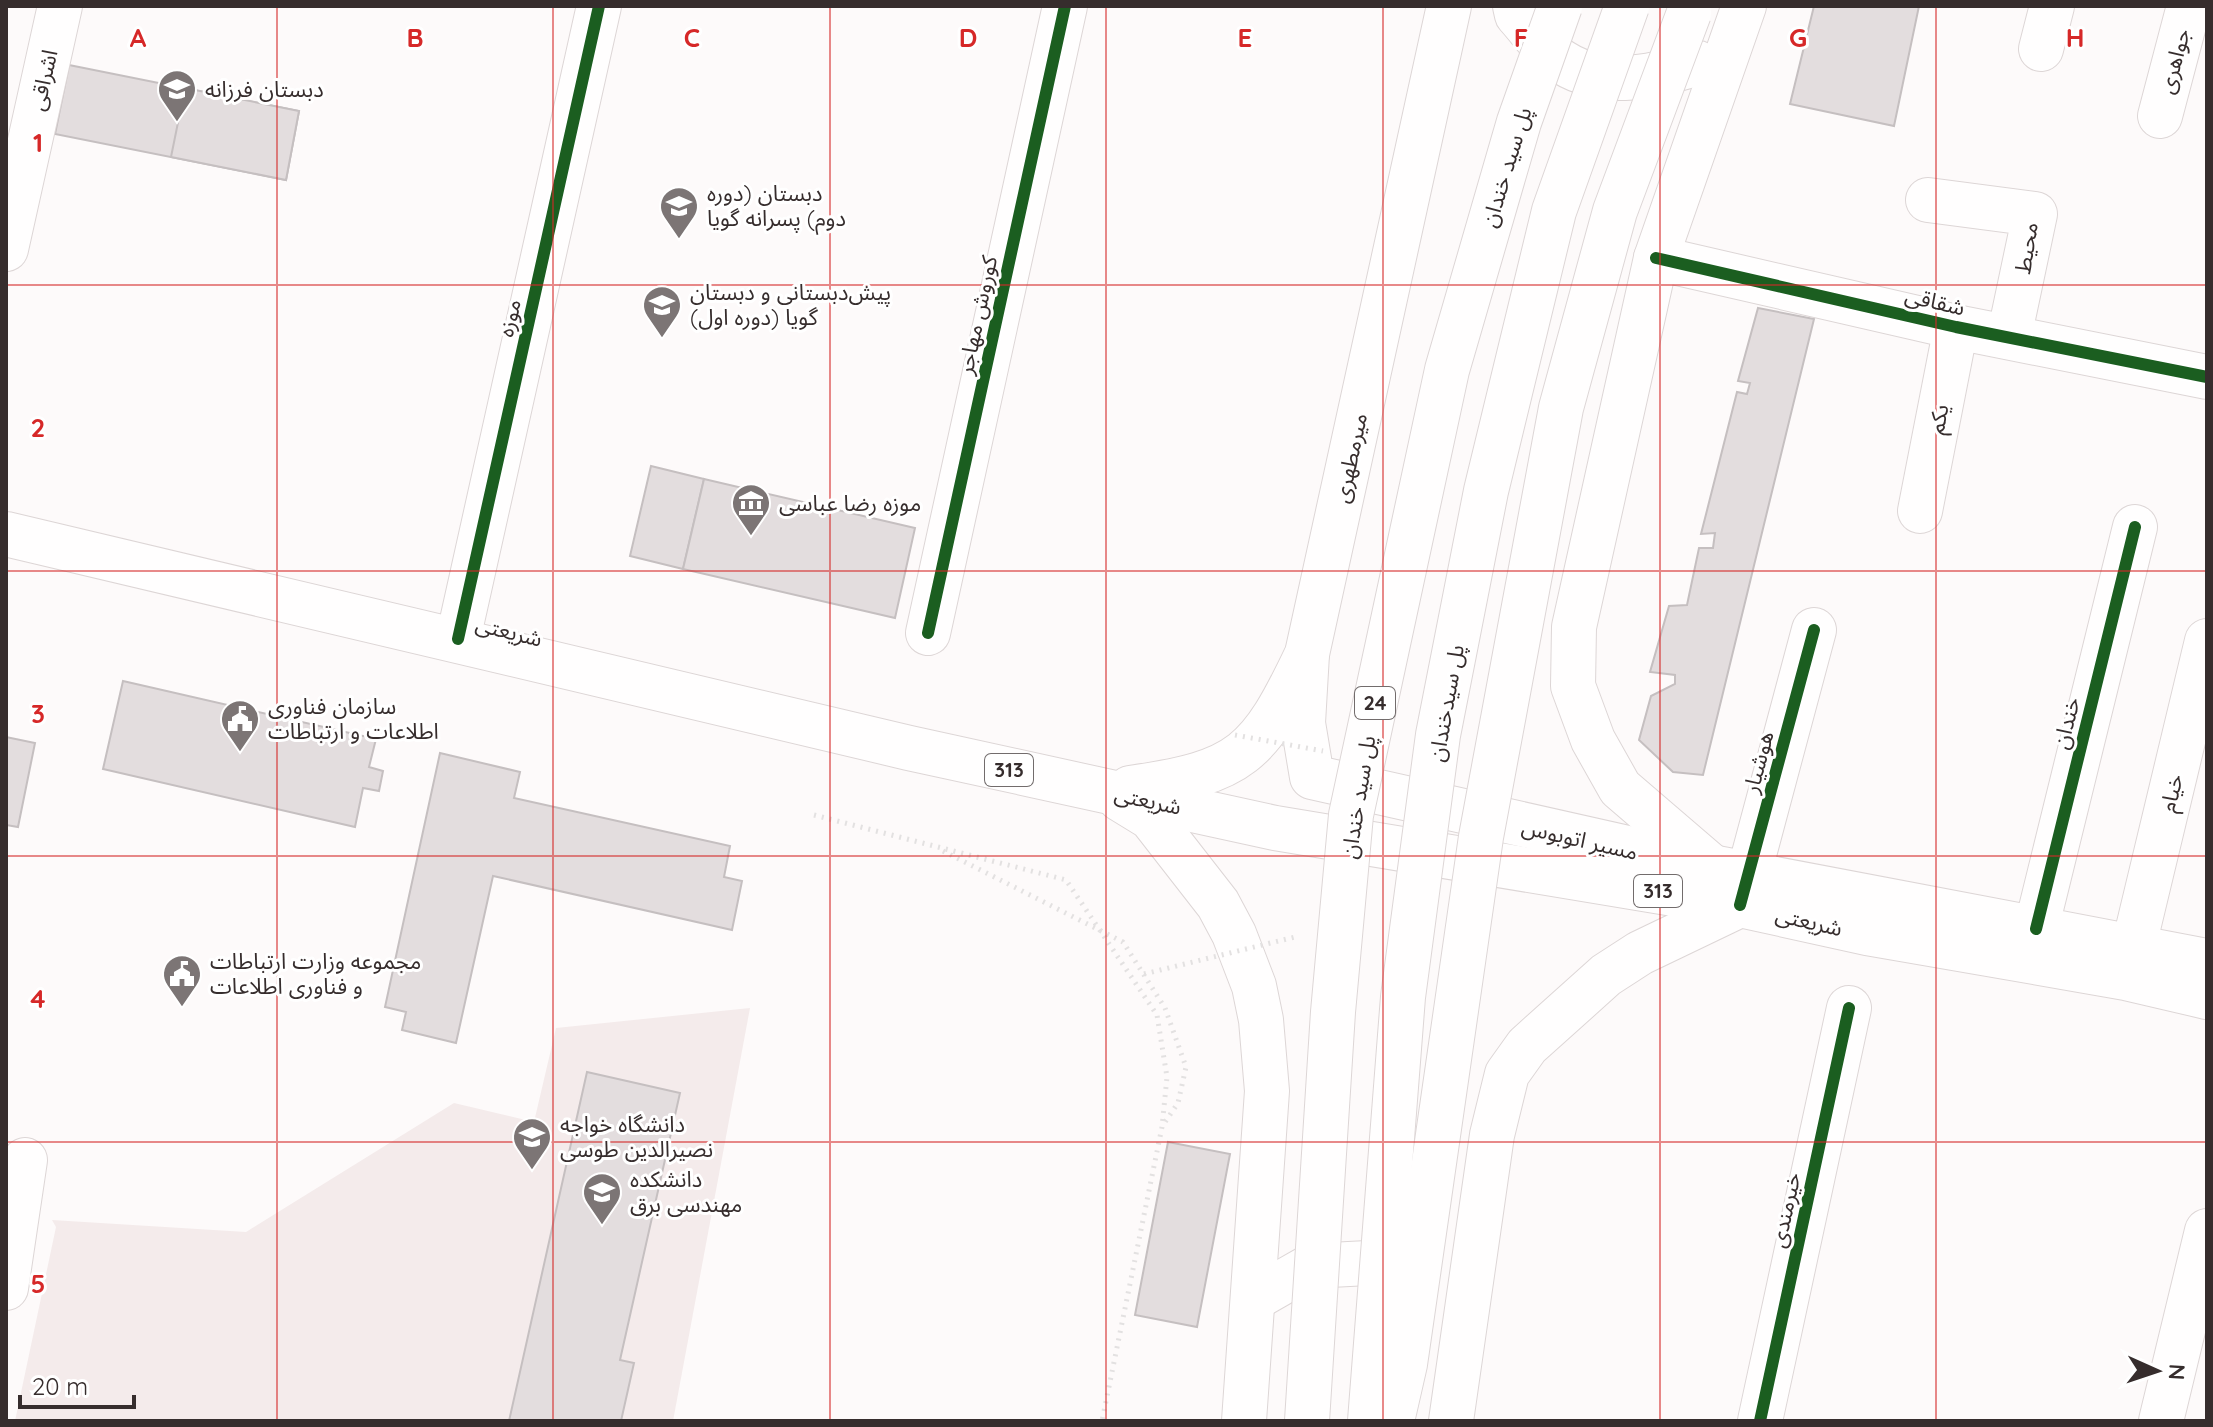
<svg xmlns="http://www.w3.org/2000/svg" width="2213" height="1427" font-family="Quicksand,'Noto Sans Arabic',sans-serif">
<rect width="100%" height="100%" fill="#fdfafa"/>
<polygon fill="#f4ebeb" points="750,1008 673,1421 15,1421 56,1227 52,1220 246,1232 454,1103 534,1122 556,1028"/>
<g fill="#e3ddde" stroke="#c5bfc0" stroke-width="2">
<polygon points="1814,6 1919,6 1894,126 1790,104"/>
<polygon points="69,65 299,111 286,180 55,134"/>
<polygon points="185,88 299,111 286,180 171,157"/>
<polygon points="1758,308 1814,319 1703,775 1673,772 1639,740 1651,696 1675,684 1675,675 1650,672 1669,606 1687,605 1699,548 1713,548 1715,533 1701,534 1737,392 1747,394 1750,383 1738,381"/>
<polygon points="651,466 704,479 683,569 630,556"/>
<polygon points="704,479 915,528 895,618 683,569"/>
<polygon points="123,681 376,739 369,767 383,771 379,791 363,788 355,827 103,769"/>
<polygon points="6,737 35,743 18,827 6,825"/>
<polygon points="440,753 520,772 514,798 730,846 724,877 742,881 732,930 493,876 456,1043 402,1030 406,1012 385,1007"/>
<polygon points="587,1072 680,1093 620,1360 634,1363 621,1421 509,1421"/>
<polygon points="1168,1142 1230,1154 1197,1327 1135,1315"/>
</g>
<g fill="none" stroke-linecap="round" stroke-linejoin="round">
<g stroke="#ddd6d6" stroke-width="46">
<g id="minor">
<polyline points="2041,49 2052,6"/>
<polyline points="2160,116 2189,6"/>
<polyline points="1928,200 2035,214 2009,337"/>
<polyline points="6,249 60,6"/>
<polyline points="1656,258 1956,327 2207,377"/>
<polyline points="1920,511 1956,327"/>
<polyline points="928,633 1065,6"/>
<polyline points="458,639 599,6"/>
<polyline points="1307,654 1303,723 1312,777 1712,867 2207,961"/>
<polyline points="1741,903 1814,630"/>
<polyline points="2036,929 2135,527"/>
<polyline points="2134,945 2207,641"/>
<polyline points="6,1288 25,1160"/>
<polyline points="1760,1421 1849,1008"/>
<polyline points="2161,1421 2207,1231"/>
</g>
</g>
<g stroke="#ddd6d6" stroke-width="46">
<g id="major">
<path d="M1515,6L1517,15C1529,28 1541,46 1555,57C1599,90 1650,78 1698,63"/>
<polyline points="6,534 909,748 1275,828 1740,905 1867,933 2126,978 2207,997"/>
<path d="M1130,788C1242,772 1259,755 1307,654L1449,6"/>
<polyline points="1120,799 1151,818 1218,904 1234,934 1254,986 1261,1020 1267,1091 1244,1421"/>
<polyline points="1255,1298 1311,1266 1368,1263 1415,1280"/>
<polyline points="1451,1421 1492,1135 1507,1074 1527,1046 1606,975 1640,953 1740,905 1712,867 1620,788 1593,740 1573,686 1574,627 1656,258 1744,6"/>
</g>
</g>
<g stroke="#e3e1e1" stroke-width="5" stroke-dasharray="2 6" stroke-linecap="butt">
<polyline points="814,815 1066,880 1157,1015 1167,1077 1162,1127 1102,1421"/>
<polyline points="943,851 1123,942 1165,1008 1186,1067 1178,1103 1163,1125"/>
</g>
<use href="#minor" stroke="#fffefe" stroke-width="44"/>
<use href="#major" stroke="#fffefe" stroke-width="44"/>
<g stroke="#ddd6d6" stroke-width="46" stroke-linecap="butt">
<g id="highway-bridge">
<polyline points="1307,1421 1333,1012 1351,815 1447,370 1519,122 1560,6"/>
<polyline points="1370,1421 1403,997 1438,735 1486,491 1554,211 1627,6"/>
<polyline points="1392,1421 1405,1364 1481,837 1561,408 1615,211 1689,13"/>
</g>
</g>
<g stroke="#e3e1e1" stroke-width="5" stroke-dasharray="2 6" stroke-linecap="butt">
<polyline points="1235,735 1323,751"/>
<polyline points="1144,974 1299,936"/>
</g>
<use href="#highway-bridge" stroke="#fffefe" stroke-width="44"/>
<g stroke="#fff" stroke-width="17">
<g id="cycleway">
<polyline points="1656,258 1956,327 2207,377"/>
<polyline points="928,633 1065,6"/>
<polyline points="458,639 599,6"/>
<polyline points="1740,905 1814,630"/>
<polyline points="2036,929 2135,527"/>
<polyline points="1760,1421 1849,1008"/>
</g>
</g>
<use href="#cycleway" stroke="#1b5e20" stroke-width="12"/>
</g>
<path fill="none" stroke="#d62828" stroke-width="2" stroke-opacity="0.55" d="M277,6V1421M553,6V1421M830,6V1421M1106,6V1421M1383,6V1421M1660,6V1421M1936,6V1421M6,285H2207M6,571H2207M6,856H2207M6,1142H2207"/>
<defs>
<g id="school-pin" transform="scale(2)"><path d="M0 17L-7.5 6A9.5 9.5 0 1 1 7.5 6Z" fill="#7c7575" stroke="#fff"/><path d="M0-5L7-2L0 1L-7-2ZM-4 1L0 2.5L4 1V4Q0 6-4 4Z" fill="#fff"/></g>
<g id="museum-pin" transform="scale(2)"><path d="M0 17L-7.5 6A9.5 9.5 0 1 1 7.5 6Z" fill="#7c7575" stroke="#fff"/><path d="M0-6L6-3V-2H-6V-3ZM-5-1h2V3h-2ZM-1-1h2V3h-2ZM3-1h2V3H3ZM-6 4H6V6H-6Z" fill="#fff"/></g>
<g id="civic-pin" transform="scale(2)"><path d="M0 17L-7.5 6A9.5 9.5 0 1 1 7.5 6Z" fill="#7c7575" stroke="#fff"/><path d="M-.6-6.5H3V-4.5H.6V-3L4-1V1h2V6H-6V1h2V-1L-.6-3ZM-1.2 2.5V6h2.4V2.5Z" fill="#fff"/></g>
<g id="university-pin" transform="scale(2)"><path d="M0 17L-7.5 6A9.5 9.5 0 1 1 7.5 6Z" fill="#7c7575" stroke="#fff"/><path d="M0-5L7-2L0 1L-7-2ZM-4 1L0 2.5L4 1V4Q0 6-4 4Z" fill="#fff"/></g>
</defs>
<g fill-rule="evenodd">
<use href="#school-pin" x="177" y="89"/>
<use href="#school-pin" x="679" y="206"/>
<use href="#school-pin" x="662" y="305"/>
<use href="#museum-pin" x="751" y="503"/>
<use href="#civic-pin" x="240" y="719"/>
<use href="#civic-pin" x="182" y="974"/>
<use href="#university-pin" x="532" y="1137"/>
<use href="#university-pin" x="602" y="1192"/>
</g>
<g text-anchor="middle" stroke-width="6" stroke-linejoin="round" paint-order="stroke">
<g fill="#fff" stroke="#726c6c" stroke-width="2">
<rect x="1355" y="687" width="40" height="32" rx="6"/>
<rect x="985" y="754" width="48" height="32" rx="6"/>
<rect x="1634" y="875" width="48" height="32" rx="6"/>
</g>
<g font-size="20" font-weight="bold" fill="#362d2d">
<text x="1375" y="710">24</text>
<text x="1009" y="777">313</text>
<text x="1658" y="898">313</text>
</g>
<g font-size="22" fill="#362d2d" stroke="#fff">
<text transform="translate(2174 61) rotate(-75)" y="8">جواهری</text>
<text transform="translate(43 80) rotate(-77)" y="8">اشراقی</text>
<text transform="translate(1506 167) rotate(-73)" y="8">پل سید خندان</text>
<text transform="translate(2026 248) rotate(-81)" y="8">محیط</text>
<text transform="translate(1935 301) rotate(13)" y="8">شقاقی</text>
<text transform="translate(977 315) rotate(-78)" y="8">کوروش مهاجر</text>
<text transform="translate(509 318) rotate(-77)" y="8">موزه</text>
<text transform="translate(1938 419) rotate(-79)" y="8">یکم</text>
<text transform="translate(1350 458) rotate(-78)" y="8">میرمطهری</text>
<text transform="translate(509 631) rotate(14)" y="8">شریعتی</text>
<text transform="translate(1446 703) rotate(-80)" y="8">پل سیدخندان</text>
<text transform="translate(2066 723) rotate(-76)" y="8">خندان</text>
<text transform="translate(1758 762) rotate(-75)" y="8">هوشیار</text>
<text transform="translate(2171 793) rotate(-77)" y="8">خیام</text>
<text transform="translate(1358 797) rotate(-81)" y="8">پل سید خندان</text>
<text transform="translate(1148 800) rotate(12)" y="8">شریعتی</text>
<text transform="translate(1580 839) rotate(13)" y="8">مسیر اتوبوس</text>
<text transform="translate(1809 921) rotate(13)" y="8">شریعتی</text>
<text transform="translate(1785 1210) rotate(-78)" y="8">خیرمندی</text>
</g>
<g font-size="22" fill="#362d2d" stroke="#fff" text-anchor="start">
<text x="205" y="97">دبستان فرزانه</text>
<text x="707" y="201">دبستان (دوره<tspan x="707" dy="25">دوم) پسرانه گویا</tspan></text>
<text x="690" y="300">پیش‌دبستانی و دبستان<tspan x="690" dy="25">(دوره اول) گویا</tspan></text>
<text x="779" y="511">موزه رضا عباسی</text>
<text x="268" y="714">سازمان فناوری<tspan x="268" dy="25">اطلاعات و ارتباطات</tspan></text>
<text x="210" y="969">مجموعه وزارت ارتباطات<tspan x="210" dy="25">و فناوری اطلاعات</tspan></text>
<text x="560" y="1132">دانشگاه خواجه<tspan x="560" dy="25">نصیرالدین طوسی</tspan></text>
<text x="630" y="1187">دانشکده<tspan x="630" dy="25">مهندسی برق</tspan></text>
</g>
</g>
<g font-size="26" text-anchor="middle" font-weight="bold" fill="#d62828" stroke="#fff" stroke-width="6" stroke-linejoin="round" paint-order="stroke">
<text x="138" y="47">A</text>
<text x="415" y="47">B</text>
<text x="692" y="47">C</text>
<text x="968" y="47">D</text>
<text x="1245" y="47">E</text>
<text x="1521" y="47">F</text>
<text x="1798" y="47">G</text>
<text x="2075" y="47">H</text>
<text x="38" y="152">1</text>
<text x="38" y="437">2</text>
<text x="38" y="723">3</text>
<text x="38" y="1008">4</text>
<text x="38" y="1293">5</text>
</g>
<rect width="2213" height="1427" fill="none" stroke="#362d2d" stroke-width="16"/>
<g transform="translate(2157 1371) rotate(93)" stroke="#ffffff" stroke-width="6" paint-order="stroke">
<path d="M0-6L14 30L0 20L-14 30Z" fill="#362d2d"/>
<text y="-12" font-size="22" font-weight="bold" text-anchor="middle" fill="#362d2d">N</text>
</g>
<path d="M20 1395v12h114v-12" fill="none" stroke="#362d2d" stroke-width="4"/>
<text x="32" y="1395" font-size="24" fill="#362d2d" stroke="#ffffff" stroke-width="6" paint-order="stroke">20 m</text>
</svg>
